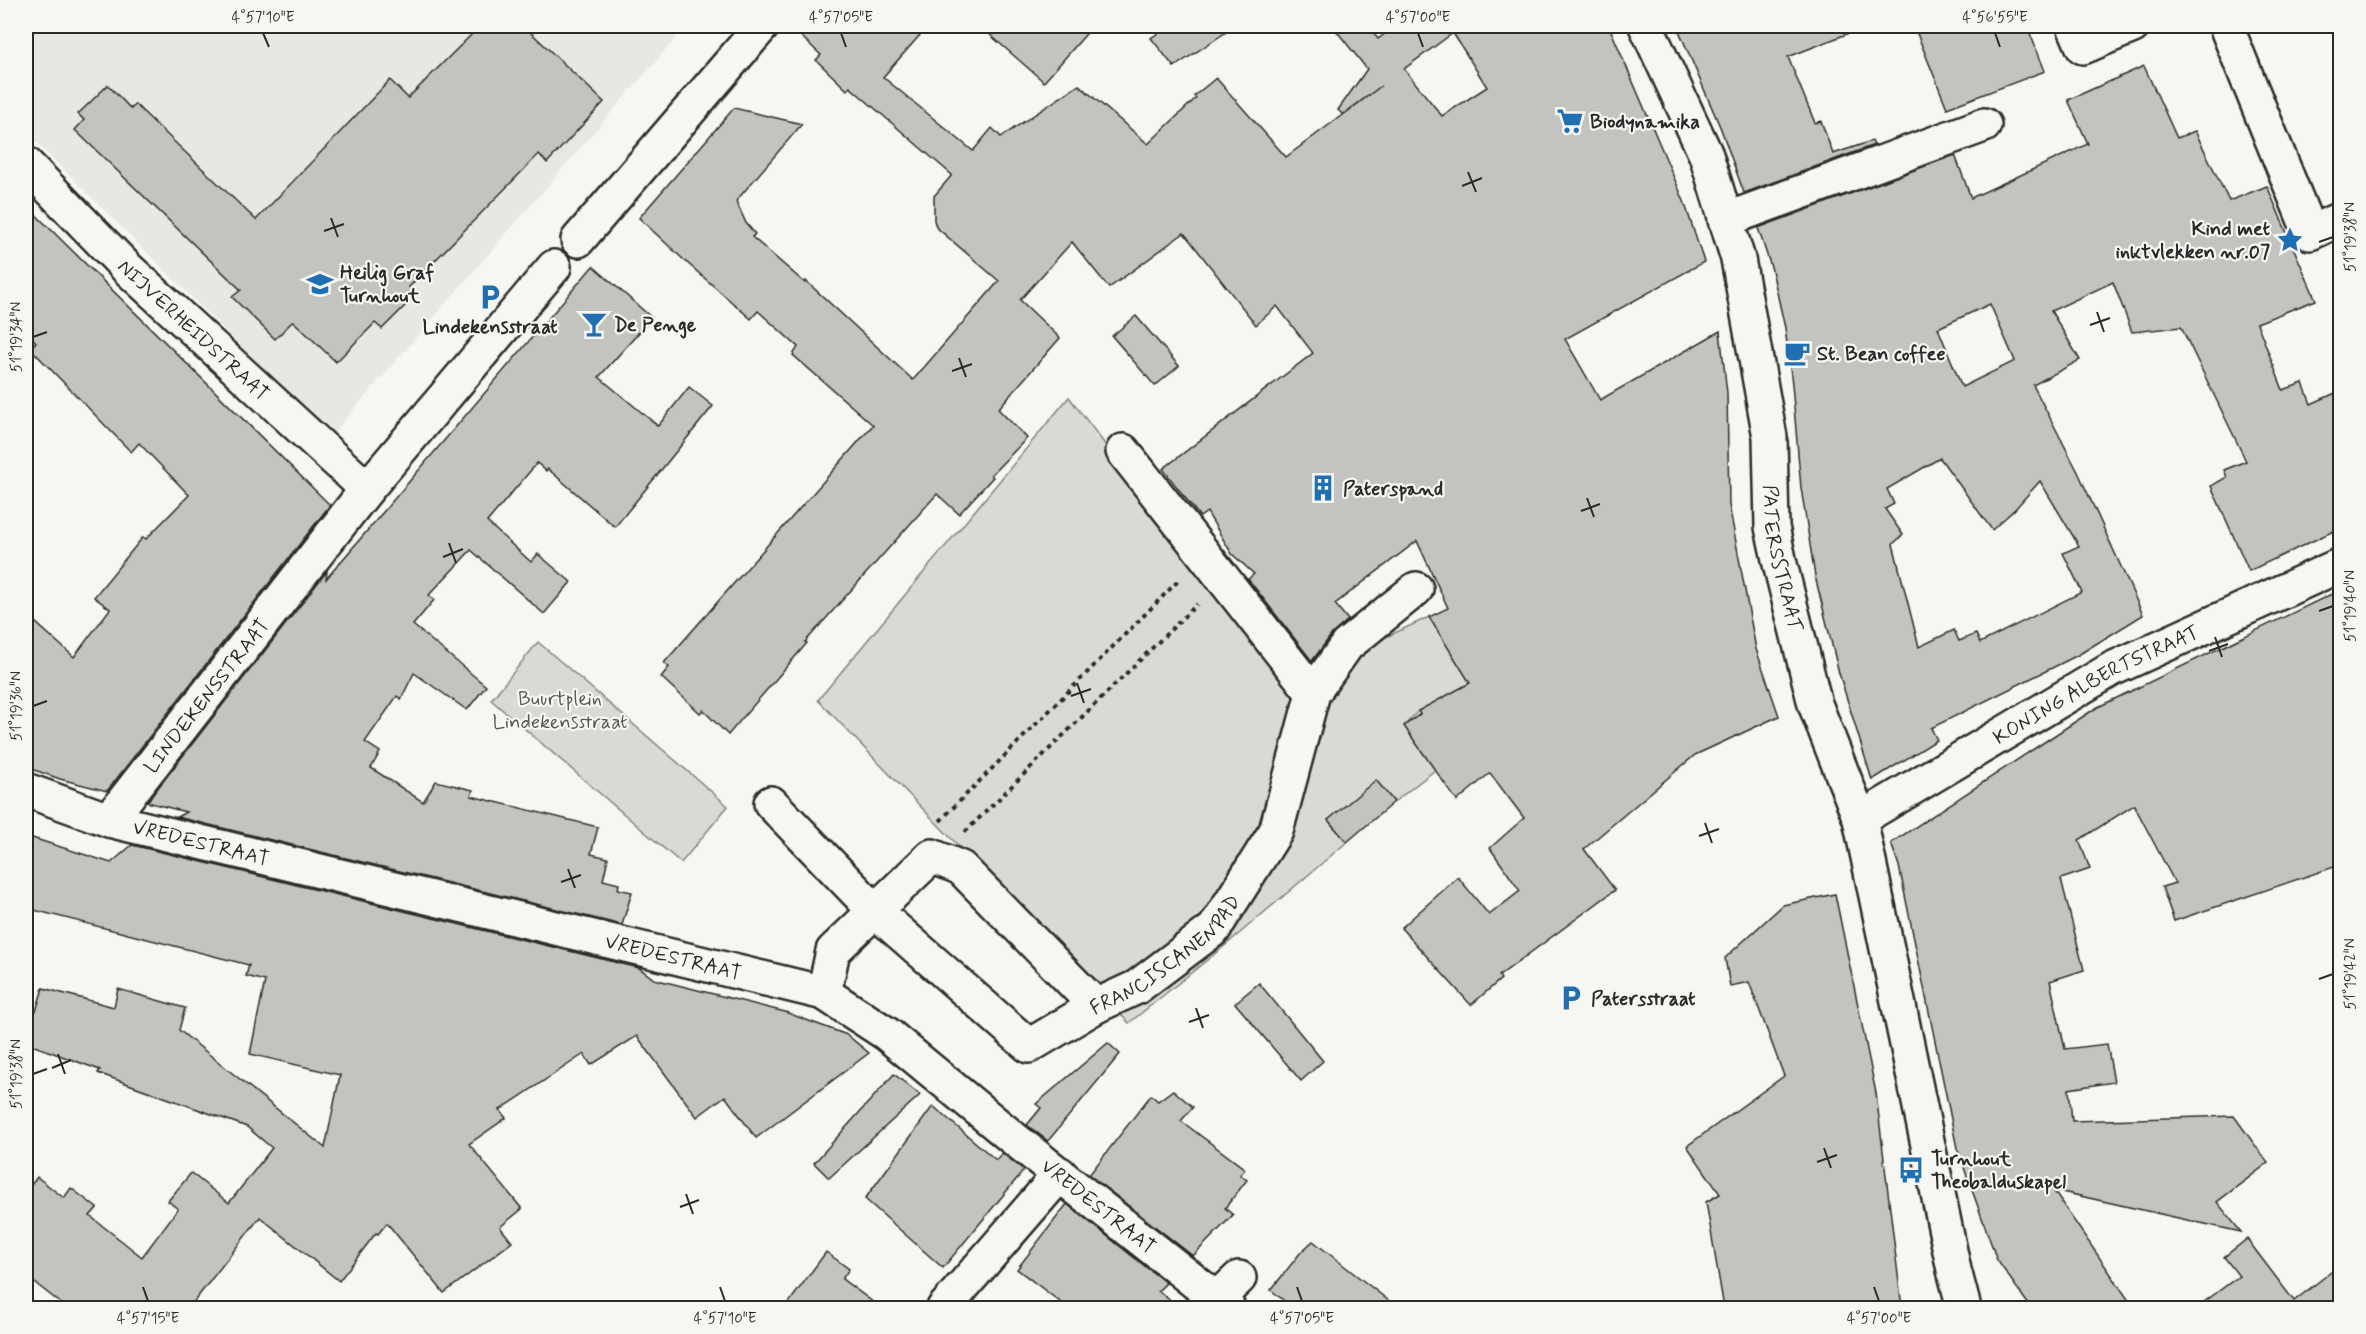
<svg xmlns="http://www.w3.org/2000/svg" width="2366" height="1334" font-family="Mynerve,sans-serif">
<rect width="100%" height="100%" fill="#f6f6f2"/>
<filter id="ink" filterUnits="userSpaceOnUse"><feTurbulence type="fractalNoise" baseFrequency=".0167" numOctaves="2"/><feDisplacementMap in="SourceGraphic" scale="12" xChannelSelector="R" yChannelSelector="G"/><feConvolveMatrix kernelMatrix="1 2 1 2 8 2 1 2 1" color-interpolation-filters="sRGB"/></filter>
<g filter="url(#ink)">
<polygon fill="#e7e7e3" points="26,26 686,26 331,436 26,132"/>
<g fill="#d9d9d5" stroke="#828280" stroke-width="1.5">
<polygon points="1069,397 1287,683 1429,617 1472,682 1418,711 1404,726 1435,770 1394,802 1376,781 1328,820 1347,842 1227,944 1129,1023 818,700"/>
<polygon points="538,642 728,806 681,863 491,700"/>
</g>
<g fill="#c3c3c0" stroke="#2b2b2b" stroke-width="1.5" fill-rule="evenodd">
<polygon points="480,26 524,26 604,102 547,163 539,154 409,287 416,295 382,329 375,323 336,362 293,321 275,339 232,297 241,290 75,130 84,120 78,114 108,85 131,109 135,104 256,220 390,80 408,98"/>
<path d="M790,26H928L883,77L973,151L992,128L1001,137L1079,85L1148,144L1196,98L1194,96L1216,78L1286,157L1381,86L1343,115L1338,110L1367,69L1335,29L1340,26H1368L1378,39L1395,26H1609L1684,201L1704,262L1565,339L1600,400L1720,331L1727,393L1729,505L1756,649L1779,716L1695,755L1584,849L1615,890L1499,976L1501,979L1471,1005L1401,928L1458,877L1489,915L1520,891L1490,848L1524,818L1490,773L1457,801L1404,726L1420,714L1418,711L1470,683L1429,617L1448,608L1417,541L1335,604L1348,620L1332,634L1312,661L1248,579L1254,574L1232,554L1207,512L1200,517L1163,469L1313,353L1277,306L1256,325L1184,233L1109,288L1072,242L1020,300L1060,338L998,409L1027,438L991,475L993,477L959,514L937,494L805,642L807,643L728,735L703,710L700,713L661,677L669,667L664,663L873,425L793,355L798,347L758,311L751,319L685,261L639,218L734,108L802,124L736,201L746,223L755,234L752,237L805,283L806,281L913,380L999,281L936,227L934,220V196L952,175L850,87L847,90L816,60L821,55ZM1453,33L1487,87L1442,116L1404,69Z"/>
<polygon points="980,26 1093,26 1044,82"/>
<polygon points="1169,26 1235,26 1174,67 1151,38"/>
<polygon points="1677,26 1862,26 1862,28 1788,57 1815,123 1821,121 1833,154 1872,141 1874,145 1744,193 1721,129"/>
<polygon points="1914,26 2027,26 2045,71 1947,108"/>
<path d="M2144,66L2177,138L2195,131L2229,201L2267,186L2290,240L2316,300L2257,323L2283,390L2303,383L2311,404L2340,391V528L2249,571L2211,486L2227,477L2224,470L2246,461L2181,327L2132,332L2113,282L2051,311L2080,360L2033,385L2078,472L2143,615L2078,655L1931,728L1937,740L1872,780L1839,673L1815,576L1801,488L1792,384L1785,328L1772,270L1758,228L1955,155L1971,198L2088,144L2068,100ZM1990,304L2015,361L1962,387L1938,328ZM1940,458L1992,530L2015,509L2040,481L2079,546L2063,553L2082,592L1980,643L1976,634L1959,641L1954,630L1919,647L1893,544L1903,535L1885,509L1894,504L1887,489Z"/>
<polygon points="26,205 330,505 107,791 60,779 26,767 26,614 74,657 110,609 94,597 143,537 146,539 189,495 139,443 131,452 30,348 36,342 26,331"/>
<polygon points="593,266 652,318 599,377 658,426 689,387 713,406 615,527 548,469 546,471 537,463 487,522 531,562 538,554 571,582 544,614 471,550 429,595 434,600 413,625 486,686 467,710 414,673 401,699 397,696 365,742 380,752 371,768 423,802 436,781 473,790 471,796 598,827 591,854 608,858 603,880 619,884 618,889 632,892 622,925 177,817 186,812 147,802 327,571 326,579"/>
<polygon points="1136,316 1179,366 1155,386 1112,336"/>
<polygon points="2340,590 2340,865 2174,921 2162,887 2175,883 2134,805 2079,840 2090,869 2061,879 2084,970 2050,981 2065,1049 2107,1044 2114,1082 2069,1089 2072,1121 2234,1116 2268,1163 2217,1202 2241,1232 2053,1190 2134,1308 2031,1308 1997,1260 1957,1148 1899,866 1891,843 2096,708"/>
<polygon points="1376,780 1394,802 1347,842 1328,820"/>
<polygon points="26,836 111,863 132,845 639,968 654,979 785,1012 809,1021 847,1035 869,1053 756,1138 725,1096 697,1117 637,1036 591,1065 584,1054 500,1110 506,1118 469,1144 522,1209 500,1227 512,1242 444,1293 387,1223 378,1234 376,1233 339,1281 260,1217 189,1308 67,1308 26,1276 26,1192 37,1177 64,1198 71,1188 97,1208 90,1216 142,1257 178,1209 168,1201 191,1173 229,1203 272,1148 247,1127 98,1073 100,1070 26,1043 26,1008 36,1011 43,988 114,1007 118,989 185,1008 179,1030 325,1148 340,1075 250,1054 265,981 246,976 249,965 26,908"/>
<polygon points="1835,894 1876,1093 1902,1308 1724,1308 1706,1202 1720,1194 1687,1146 1784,1076 1749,982 1730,986 1725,958 1783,905"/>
<polygon points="1259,983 1323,1061 1301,1081 1235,1003"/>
<polygon points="1108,1043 1120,1054 1048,1141 1027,1125 1041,1108 1036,1104"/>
<polygon points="894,1074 920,1095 829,1178 814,1163"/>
<polygon points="1173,1090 1193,1107 1181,1121 1245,1169 1240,1175 1247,1180 1225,1208 1233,1215 1193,1256 1089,1175 1151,1095 1158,1101"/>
<polygon points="933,1106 996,1160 1002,1153 1024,1170 943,1268 865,1199"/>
<polygon points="1067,1204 1166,1283 1158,1291 1180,1308 1068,1308 1017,1269"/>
<polygon points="2247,1239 2294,1301 2340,1265 2340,1308 2196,1308 2239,1276 2224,1257"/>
<polygon points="1313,1241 1347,1268 1398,1308 1293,1308 1271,1290 1301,1252"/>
<polygon points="826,1252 849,1269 842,1279 881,1308 785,1308"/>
</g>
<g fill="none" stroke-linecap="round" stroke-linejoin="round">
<g stroke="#2b2b2b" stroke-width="38">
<g id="minor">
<path id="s1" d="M1646,26L1706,155L1738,259L1770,437L1772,527L1780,564L1815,704L1860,819L1954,1270L1964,1308"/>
<polyline points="2074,26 2083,47 2133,26"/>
<polyline points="2226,26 2310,233 2340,219"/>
<path id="s2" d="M26,164L128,269L367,489"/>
<polyline points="1725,220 1984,125"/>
<polyline points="578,240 762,26"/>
<polyline points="1123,451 1313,693"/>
<path id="s3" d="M26,790L109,820L824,993L887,1034L1013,1138L1228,1308"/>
<path id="s4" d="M771,803L875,911L1029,1046L1096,1006L1137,987L1214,929L1276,831L1313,693L1347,645L1416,589"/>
<path id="s5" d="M1860,819L2112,669L2340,565"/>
<path id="s6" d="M109,820L367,489L554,267"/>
<polyline points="824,993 833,951 932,856 961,868 1096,1006"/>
<polyline points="1217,1299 1239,1278"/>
<polyline points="944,1308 1060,1174"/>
</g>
</g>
<g stroke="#2b2b2b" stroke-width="4" stroke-dasharray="4.5 4.5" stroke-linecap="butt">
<polyline points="940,821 1180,579"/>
<polyline points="965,832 1197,604"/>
</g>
<use href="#minor" stroke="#f6f6f2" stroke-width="33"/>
</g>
</g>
<path fill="none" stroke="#2b2b2b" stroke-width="2" d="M263,33L269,47M841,33L846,47M1418,33L1423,47M1995,33L2000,47M1468,172L1476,192M1462,186L1482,178M331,218L338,237M324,231L344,224M2319,242L2333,237M2097,312L2104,332M2090,325L2110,318M33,337L47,332M959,358L966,377M952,371L972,364M1587,498L1594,517M1581,511L1600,504M449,543L456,563M443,557L463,549M2319,611L2333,606M2215,637L2222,657M2209,651L2228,644M1077,683L1084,703M1071,696L1091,689M33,706L47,701M1705,823L1712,843M1699,836L1719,829M568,869L575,888M561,882L581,875M2319,979L2333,974M1196,1008L1203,1028M1189,1022L1209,1015M58,1054L65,1074M52,1068L71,1060M33,1074L47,1069M1824,1148L1831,1168M1817,1162L1837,1155M686,1194L693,1214M680,1207L699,1200M143,1287L148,1301M720,1287L725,1301M1297,1287L1302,1301M1874,1287L1879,1301"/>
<defs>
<g id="supermarket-bare" transform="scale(2.07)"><path d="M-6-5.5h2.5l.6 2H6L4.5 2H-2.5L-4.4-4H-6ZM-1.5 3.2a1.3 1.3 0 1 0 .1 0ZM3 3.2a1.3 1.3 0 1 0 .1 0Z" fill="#1f6fb2" stroke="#f6f6f2" stroke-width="2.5" paint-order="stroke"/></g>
<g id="sight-bare" transform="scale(2.07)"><path d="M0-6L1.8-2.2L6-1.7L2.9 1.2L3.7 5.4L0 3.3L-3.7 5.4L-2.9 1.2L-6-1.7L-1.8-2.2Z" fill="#1f6fb2" stroke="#f6f6f2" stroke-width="2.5" paint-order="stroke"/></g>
<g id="school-bare" transform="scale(2.07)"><path d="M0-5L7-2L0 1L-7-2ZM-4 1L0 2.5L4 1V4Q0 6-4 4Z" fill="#1f6fb2" stroke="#f6f6f2" stroke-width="2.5" paint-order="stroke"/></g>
<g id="parking-bare" transform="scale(2.07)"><path d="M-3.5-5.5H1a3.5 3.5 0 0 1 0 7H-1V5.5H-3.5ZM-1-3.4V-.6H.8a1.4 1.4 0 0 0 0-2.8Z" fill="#1f6fb2" stroke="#f6f6f2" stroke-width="2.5" paint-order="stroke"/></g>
<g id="bar-bare" transform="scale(2.07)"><path d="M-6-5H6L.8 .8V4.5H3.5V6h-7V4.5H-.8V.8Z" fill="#1f6fb2" stroke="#f6f6f2" stroke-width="2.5" paint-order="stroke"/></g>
<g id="cafe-bare" transform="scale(2.07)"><path d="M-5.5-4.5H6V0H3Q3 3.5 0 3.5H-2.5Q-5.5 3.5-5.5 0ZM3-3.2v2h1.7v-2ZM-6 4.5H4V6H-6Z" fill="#1f6fb2" stroke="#f6f6f2" stroke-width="2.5" paint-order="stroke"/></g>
<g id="building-bare" transform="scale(2.07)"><path d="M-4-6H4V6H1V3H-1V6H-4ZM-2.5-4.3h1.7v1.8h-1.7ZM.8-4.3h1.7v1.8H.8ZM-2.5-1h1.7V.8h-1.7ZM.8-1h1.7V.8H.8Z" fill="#1f6fb2" stroke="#f6f6f2" stroke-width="2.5" paint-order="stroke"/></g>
<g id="bus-bare" transform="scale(2.07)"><path d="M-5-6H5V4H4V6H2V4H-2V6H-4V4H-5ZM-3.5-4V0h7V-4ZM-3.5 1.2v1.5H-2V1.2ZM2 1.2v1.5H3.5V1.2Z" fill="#1f6fb2" stroke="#f6f6f2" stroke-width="2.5" paint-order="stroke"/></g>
</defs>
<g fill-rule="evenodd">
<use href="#supermarket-bare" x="1570" y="121"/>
<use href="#sight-bare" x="2290" y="240"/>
<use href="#school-bare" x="320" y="284"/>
<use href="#parking-bare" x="490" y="297"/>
<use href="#bar-bare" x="594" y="324"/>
<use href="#cafe-bare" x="1797" y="353"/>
<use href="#building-bare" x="1323" y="488"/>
<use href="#parking-bare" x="1571" y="998"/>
<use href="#bus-bare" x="1911" y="1170"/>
</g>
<g text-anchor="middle" stroke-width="4.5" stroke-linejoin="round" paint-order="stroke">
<g font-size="20" font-weight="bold" fill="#2b2b2b" stroke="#f6f6f2" text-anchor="start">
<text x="1590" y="128">Biodynamika</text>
<text x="2270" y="235" text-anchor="end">Kind met<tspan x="2270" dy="23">inktvlekken nr.07</tspan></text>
<text x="340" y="279">Heilig Graf<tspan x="340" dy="23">Turnhout</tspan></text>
<text x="614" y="331">De Penge</text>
<text x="490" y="333" text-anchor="middle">Lindekensstraat</text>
<text x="1817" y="360">St. Bean coffee</text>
<text x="1343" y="495">Paterspand</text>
<text x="1591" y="1005">Patersstraat</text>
<text x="1931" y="1165">Turnhout<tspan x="1931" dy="23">Theobalduskapel</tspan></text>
</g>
<g font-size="20" fill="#2b2b2b" stroke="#f6f6f2">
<text dy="7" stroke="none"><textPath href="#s2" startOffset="236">NIJVERHEIDSTRAAT</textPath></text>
<text dy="7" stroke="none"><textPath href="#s1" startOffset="554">PATERSSTRAAT</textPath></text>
<text dy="7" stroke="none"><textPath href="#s5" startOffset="272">KONING ALBERTSTRAAT</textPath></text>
<text dy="7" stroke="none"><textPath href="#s6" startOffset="158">LINDEKENSSTRAAT</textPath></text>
<text dy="7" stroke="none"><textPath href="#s3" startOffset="183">VREDESTRAAT</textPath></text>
<text dy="7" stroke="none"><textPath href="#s4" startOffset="520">FRANCISCANENPAD</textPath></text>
<text dy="7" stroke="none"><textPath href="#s3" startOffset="669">VREDESTRAAT</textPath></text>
<text dy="7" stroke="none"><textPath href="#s3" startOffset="1172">VREDESTRAAT</textPath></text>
</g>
<g font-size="20" fill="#565656" stroke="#f6f6f2">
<text x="560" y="705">Buurtplein<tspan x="560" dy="23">Lindekensstraat</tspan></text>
</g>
</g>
<rect width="2366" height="1334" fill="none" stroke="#f6f6f2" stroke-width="66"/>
<rect x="33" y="33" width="2300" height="1268" fill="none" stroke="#2b2b2b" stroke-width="2"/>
<g font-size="15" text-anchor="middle" fill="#2b2b2b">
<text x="263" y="22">4°57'10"E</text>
<text x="841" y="22">4°57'05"E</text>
<text x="1418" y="22">4°57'00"E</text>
<text x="1995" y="22">4°56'55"E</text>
<text transform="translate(2350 237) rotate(-90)" y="5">51°19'38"N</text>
<text transform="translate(16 337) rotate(-90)" y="5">51°19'34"N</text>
<text transform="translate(2350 606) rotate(-90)" y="5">51°19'40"N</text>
<text transform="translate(16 706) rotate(-90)" y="5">51°19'36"N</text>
<text transform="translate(2350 974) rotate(-90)" y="5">51°19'42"N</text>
<text transform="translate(16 1074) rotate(-90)" y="5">51°19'38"N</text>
<text x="148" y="1323">4°57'15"E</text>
<text x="725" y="1323">4°57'10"E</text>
<text x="1302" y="1323">4°57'05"E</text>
<text x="1879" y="1323">4°57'00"E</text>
</g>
</svg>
